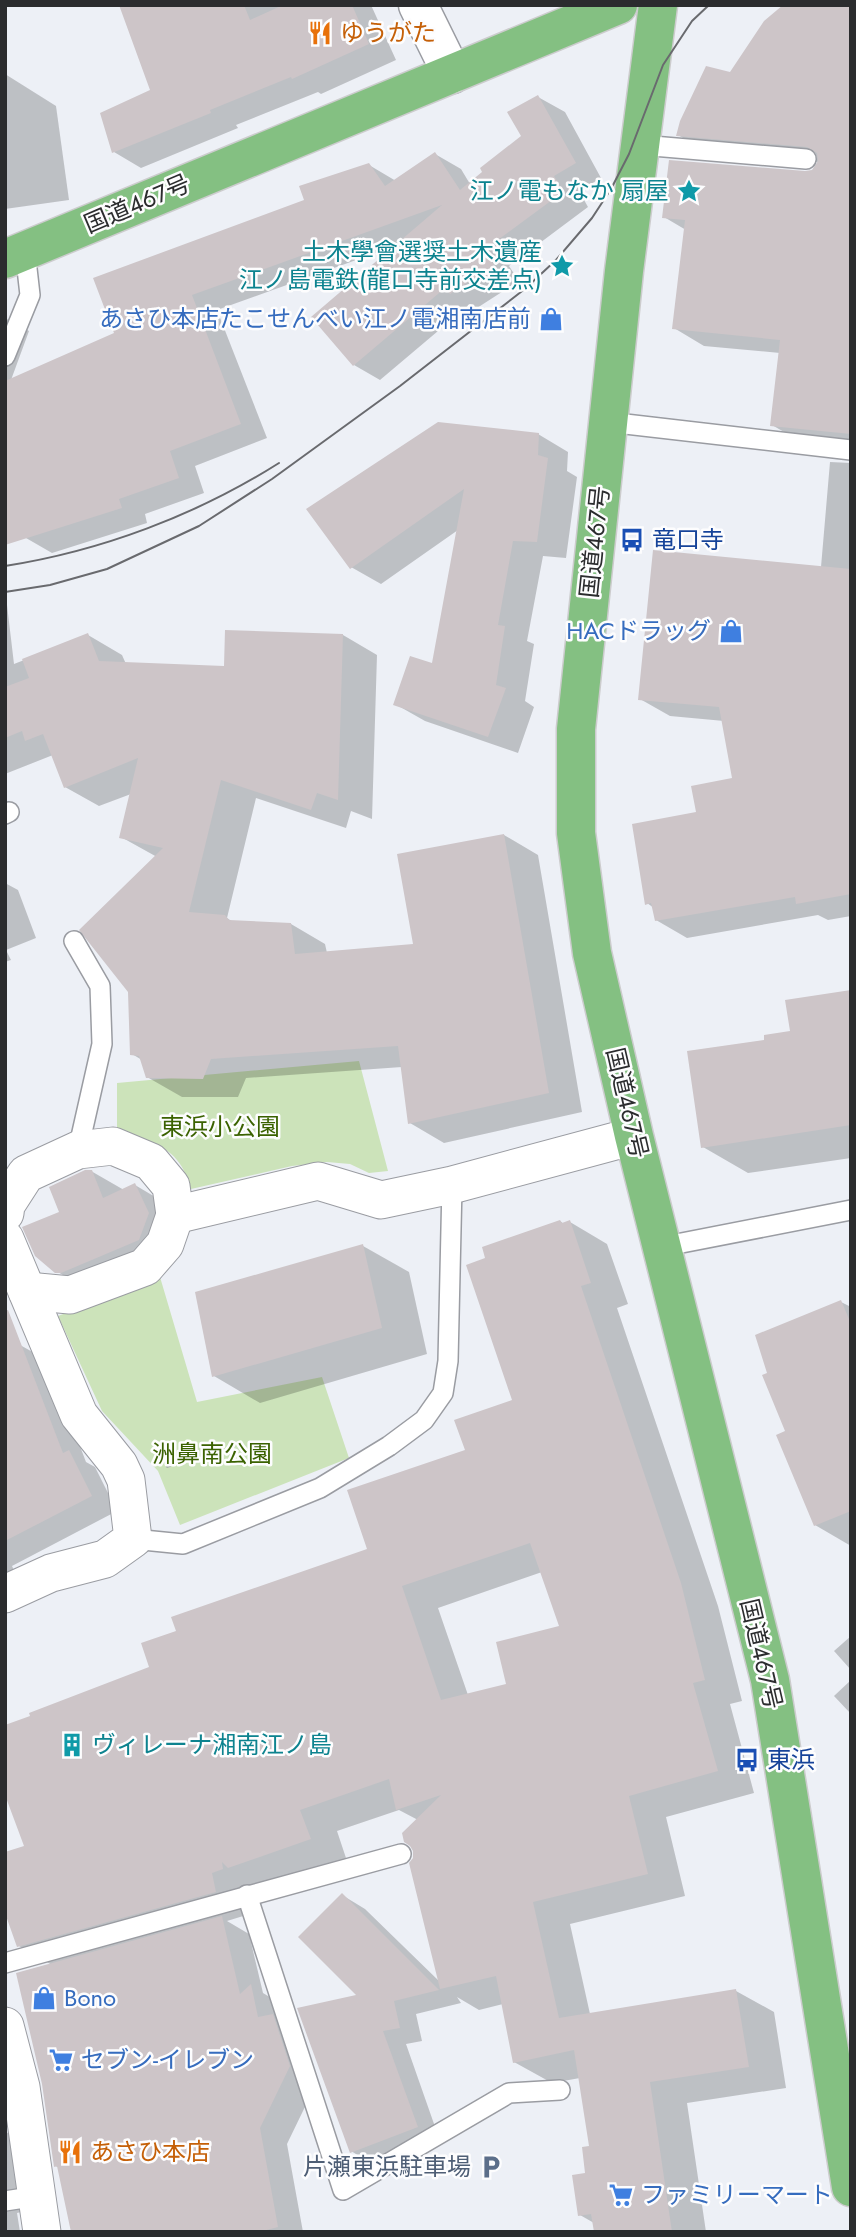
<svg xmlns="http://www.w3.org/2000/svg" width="856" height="2237" font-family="Jost,'Noto Sans JP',sans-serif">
<rect width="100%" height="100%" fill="#edf0f6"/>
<g fill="#cce3ba">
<path d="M359,1061L388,1171L369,1173L350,1164L327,1162L292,1166L191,1189C188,1181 185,1171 180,1164C166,1143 140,1138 117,1132V1083Z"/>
<polygon points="160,1277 197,1402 322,1377 349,1458 180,1525 158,1471 102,1411 58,1316"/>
</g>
<g fill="#0003" fill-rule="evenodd">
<polygon points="121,5 371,5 396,60 321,94 318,92 236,125 238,128 141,168 114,152 152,91"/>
<polygon points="851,5 851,448 803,443 772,425 780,353 704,346 674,328 686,230 664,217 813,171 819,162 708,152 678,135 731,74"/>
<polygon points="5,74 56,106 69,200 5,209"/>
<polygon points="538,97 565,112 601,178 579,191 588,207 509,266 519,281 477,308 470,304 380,380 354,365 398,245 217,310 267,438 195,466 204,493 145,514 147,523 52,553 26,538 5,498 5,318 29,331 11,380 116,334 306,201 369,165 396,181 435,154 461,169 470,184 523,137"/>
<polygon points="538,434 568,452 567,471 577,477 566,558 543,556 527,641 534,644 525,701 534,707 518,753 425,721 395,704 433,666 458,530 381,584 351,567"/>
<polygon points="830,462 851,463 851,916 828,920 818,915 687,938 656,920 654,908 647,903 698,814 734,780 724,721 670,716 640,699 821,567"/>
<polygon points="5,588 14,664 88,635 122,655 126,664 225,668 343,635 377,655 372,819 351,811 346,828 256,798 227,918 233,922 291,924 325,944 327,953 416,946 504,835 538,855 582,1112 444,1143 410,1123 402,1067 246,1078 238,1097 182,1097 147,1077 142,1060 132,1054 157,857 121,837 131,794 99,806 65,787 53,755 5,774"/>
<polygon points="5,883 18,890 36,938 6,950 11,960 5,962"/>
<polygon points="851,992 851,1158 748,1173 703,1147 766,1041 792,1032"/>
<polygon points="91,1171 124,1190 135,1185 167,1204 171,1258 89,1290 56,1271 62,1213"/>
<path d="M560,1221L564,1224L570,1222L607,1244L628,1304L617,1308L718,1606L742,1701L730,1704L754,1793L666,1817L685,1896L570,1924L590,2014L736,1991L774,2012L786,2088L687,2103L706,2232H596L594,2223L580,2215L591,2147L580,2078L552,2083L514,2062L503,2004L479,2010L457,1997L461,2003L416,2014L422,2041L406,2044L440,2141L374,2165L351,2151L359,1996L342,1895L365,1909L440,1982L414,1858L418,1820L399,1810L337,1831L347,1861L267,1888L253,1913L227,1921L249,1934L263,1993L278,2002L317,2082L287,2144L303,2232H72L60,2168L55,2166L52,1965L19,1946L27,1847L178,1632L369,1550L514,1401ZM542,1572L561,1628L509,1685L468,1695L438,1608Z"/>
<polygon points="363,1246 409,1272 427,1354 260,1403 214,1376"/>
<polygon points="841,1302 851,1307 851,1546 815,1525 787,1432"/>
<polygon points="20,1345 47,1360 86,1462 95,1467 117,1511 12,1566 23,1590 5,1610 5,1351"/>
<polygon points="851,1636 851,1670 834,1651"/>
<polygon points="851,1680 851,1714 834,1696"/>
<polygon points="6,2132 50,2157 57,2203 17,2213 20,2232 5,2232"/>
</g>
<g fill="#cdc5c8" fill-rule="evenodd">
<polygon points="119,5 244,5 250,20 283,5 352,5 369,44 292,79 291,77 210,110 211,113 112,153 100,113 150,90"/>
<polygon points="783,5 851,5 851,434 770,426 780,340 672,329 685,220 662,218 669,160 805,171 812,170 818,161 817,153 807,147 676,136 680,121 706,66 730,72 764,21"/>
<polygon points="538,95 576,163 554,176 563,192 484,250 494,265 450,294 445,288 353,366 311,317 442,205 192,295 241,424 170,451 179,478 119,499 122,508 5,545 5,381 114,333 93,278 304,200 299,186 369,163 385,186 435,152 460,190 482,172 480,168 521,136 507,112"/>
<polygon points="438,422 539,433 538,455 548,458 537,542 513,541 498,625 505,626 496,685 506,688 488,737 393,705 410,656 432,663 464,489 350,569 306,509"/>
<polygon points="653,550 851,569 851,894 796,904 795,897 655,921 651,903 645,905 632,824 696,812 691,786 732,778 719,707 638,700"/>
<polygon points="225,630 343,634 338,800 317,793 311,810 221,780 189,912 225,915 229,920 291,923 295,954 413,944 397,854 504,834 549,1093 408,1124 398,1046 211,1059 203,1079 146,1078 139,1056 130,1055 128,992 79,930 163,848 119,838 138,758 64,788 43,734 25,741 22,731 5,738 5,687 29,678 22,659 88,633 99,661 224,666"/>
<polygon points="851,990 851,1125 701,1148 687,1051 764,1040 764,1035 790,1031 785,1000"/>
<polygon points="85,1170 92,1170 103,1198 135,1183 149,1213 139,1240 61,1273 55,1273 35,1256 22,1227 59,1212 49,1187"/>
<path d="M560,1220L562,1223L570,1220L591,1283L581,1286L681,1583L705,1680L693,1683L718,1771L629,1796L648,1874L533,1902L559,2018L736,1989L749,2067L650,2082L672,2232H594L591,2214L578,2216L572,2175L585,2173L582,2147L589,2146L574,2050L513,2063L496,1976L440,1989L409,1863L413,1858V1851L410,1846L404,1842L402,1833L441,1795L396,1810L389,1779L300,1810L311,1839L228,1868L222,1862L223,1869L212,1873L216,1892L17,1947L5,1913V1852L24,1846L5,1795V1725L30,1716L29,1713L149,1667L141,1643L176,1631L171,1617L367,1549L347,1490L465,1450L454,1420L512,1400L466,1265L485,1258L482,1247ZM530,1543L559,1626L496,1642L506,1684L441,1700L402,1586Z"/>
<polygon points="363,1244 382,1328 212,1377 195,1292"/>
<polygon points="841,1300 851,1324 851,1511 814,1526 776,1435 785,1431 762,1375 767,1373 755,1335"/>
<polygon points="8,1310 63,1453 69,1450 92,1496 5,1541 5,1311"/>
<polygon points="342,1893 439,1990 394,2001 400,2028 383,2031 418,2127 350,2153 297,2008 356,1995 298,1937"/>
<polygon points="222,1916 240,1994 251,1984 258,2017 273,2014 290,2066 260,2128 278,2227 259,2232 71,2232 57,2166 54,2167 42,2084 16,1973"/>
</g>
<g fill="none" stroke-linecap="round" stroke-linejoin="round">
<g stroke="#9a9ca2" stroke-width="22">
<g id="service">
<polyline points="641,145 806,159"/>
<polyline points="5,356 30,295 25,251"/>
<polyline points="608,422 851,450"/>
<polyline points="5,814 9,812"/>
<polyline points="74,941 100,986 102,1044 78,1150"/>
<polyline points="661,1247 851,1210"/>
<polyline points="133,1539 183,1544 320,1488 389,1446 424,1420 443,1393 448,1361 452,1185"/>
<polyline points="247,1895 343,2190 509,2093 560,2090"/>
<polyline points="5,1963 401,1854"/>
<polyline points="5,2201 37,2196"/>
</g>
</g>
<g stroke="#9a9ca2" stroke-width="39">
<g id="minor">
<polyline points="5,1213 6,1205 26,1174 78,1150 113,1146 151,1162 171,1186 175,1215 165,1244 145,1267 70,1295 27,1291"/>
<polyline points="175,1215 318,1181 381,1200 452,1185 634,1136"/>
<polyline points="5,1239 79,1415 119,1465 126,1480 133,1539 105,1559 51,1573 5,1594"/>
<polyline points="5,2026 21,2087 42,2232"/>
</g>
</g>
<g stroke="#9a9ca2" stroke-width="41">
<polyline id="tertiary" points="418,5 452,74"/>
</g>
<g stroke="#cccccd" stroke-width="41">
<g id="trunk">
<polyline points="658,5 624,271 576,729 576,833 592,953 634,1136 770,1680 851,2187"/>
<polyline points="5,259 618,5"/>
</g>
</g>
<polyline stroke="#9fa2a6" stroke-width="4.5" stroke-dasharray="5 5" stroke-linecap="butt" points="166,1466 180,1461"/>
<use href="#service" stroke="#fff" stroke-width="19"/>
<use href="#minor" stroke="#fff" stroke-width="37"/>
<use href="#tertiary" stroke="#fff" stroke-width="38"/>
<use href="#trunk" stroke="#84c082" stroke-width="38"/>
<g stroke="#696a6e" stroke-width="2">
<path d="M5,566C101,551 197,515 279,463"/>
<polyline points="5,592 50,585 107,569 199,526 272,479 400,386 526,288 556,260 592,218 611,189 629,154 663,65 692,21 709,5"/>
</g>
</g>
<defs>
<g id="restaurant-bare" transform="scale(1.89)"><path d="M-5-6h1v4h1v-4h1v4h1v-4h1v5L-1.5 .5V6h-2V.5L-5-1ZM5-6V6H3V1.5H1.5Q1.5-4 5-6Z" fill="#e8710a" stroke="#fdfdfe" stroke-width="2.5" paint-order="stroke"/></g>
<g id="sight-bare" transform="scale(1.89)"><path d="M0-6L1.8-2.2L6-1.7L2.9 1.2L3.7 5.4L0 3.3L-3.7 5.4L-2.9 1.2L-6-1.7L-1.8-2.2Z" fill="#0f9aa8" stroke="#fdfdfe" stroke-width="2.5" paint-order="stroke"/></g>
<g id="shop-bare" transform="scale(1.89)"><path d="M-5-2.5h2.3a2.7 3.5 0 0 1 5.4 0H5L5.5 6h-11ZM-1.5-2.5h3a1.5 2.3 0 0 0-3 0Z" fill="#3f7fe0" stroke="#fdfdfe" stroke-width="2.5" paint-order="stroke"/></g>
<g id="bus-bare" transform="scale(1.89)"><path d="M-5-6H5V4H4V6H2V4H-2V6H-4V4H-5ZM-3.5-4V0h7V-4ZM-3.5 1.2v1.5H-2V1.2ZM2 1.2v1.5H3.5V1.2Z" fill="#1a4fb4" stroke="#fdfdfe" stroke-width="2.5" paint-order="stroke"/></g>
<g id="building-bare" transform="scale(1.89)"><path d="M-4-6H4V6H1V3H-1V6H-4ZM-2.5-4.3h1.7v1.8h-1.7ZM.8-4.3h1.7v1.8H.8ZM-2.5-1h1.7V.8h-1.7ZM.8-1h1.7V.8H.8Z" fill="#0f9aa8" stroke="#fdfdfe" stroke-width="2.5" paint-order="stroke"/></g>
<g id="supermarket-bare" transform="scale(1.89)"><path d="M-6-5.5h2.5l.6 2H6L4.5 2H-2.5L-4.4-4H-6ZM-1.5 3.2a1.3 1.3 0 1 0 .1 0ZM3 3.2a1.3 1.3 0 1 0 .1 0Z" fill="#3f7fe0" stroke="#fdfdfe" stroke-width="2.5" paint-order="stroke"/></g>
<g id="parking-bare" transform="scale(1.89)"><path d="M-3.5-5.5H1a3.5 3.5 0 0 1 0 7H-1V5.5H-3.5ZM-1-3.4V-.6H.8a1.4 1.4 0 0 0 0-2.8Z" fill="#5c6f8a" stroke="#fdfdfe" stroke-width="2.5" paint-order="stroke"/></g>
</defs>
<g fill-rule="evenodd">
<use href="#restaurant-bare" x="320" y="33"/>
<use href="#sight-bare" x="689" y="191"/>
<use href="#sight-bare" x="562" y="266"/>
<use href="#shop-bare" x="551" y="319"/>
<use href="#bus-bare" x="632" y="540"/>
<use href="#shop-bare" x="731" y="631"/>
<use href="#building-bare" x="72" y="1745"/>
<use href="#bus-bare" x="747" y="1760"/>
<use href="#shop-bare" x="44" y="1998"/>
<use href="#supermarket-bare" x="61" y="2060"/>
<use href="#restaurant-bare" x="70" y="2152"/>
<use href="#parking-bare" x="491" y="2167"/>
<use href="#supermarket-bare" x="621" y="2195"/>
</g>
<g text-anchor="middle" stroke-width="5" stroke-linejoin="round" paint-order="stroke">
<g font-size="24" fill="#c56008" stroke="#fdfdfe" text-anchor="start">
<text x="340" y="41">ゆうがた</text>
<text x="90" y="2160">あさひ本店</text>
</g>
<g font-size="24" fill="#0d838f" stroke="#fdfdfe" text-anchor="end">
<text x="669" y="199">江ノ電もなか 扇屋</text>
<text x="542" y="260">土木學會選奨土木遺産<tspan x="542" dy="28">江ノ島電鉄(龍口寺前交差点)</tspan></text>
<text x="92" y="1753" text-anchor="start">ヴィレーナ湘南江ノ島</text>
</g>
<g font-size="24" fill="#2b2c2e" stroke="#fdfdfe">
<text transform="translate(137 204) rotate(-23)" y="8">国道467号</text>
<text transform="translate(595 542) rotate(-84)" y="8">国道467号</text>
<text transform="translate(627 1103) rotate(77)" y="8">国道467号</text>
<text transform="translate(761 1654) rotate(77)" y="8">国道467号</text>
</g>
<g font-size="24" fill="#366cbe" stroke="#fdfdfe" text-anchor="start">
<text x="531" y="327" text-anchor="end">あさひ本店たこせんべい江ノ電湘南店前</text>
<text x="711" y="639" text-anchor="end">HACドラッグ</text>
<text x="64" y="2006">Bono</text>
<text x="81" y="2068">セブン-イレブン</text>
<text x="641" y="2203">ファミリーマート</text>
</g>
<g font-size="24" fill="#164399" stroke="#fdfdfe" text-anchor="start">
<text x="652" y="548">竜口寺</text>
<text x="767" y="1768">東浜</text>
</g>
<g font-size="24" fill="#3b6201" stroke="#fdfdfe">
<text x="220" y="1135">東浜小公園</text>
<text x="212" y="1462">洲鼻南公園</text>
</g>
<g font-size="24" fill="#4e5e75" stroke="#fdfdfe" text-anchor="end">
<text x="471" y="2175">片瀬東浜駐車場</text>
</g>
</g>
<rect width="856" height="2237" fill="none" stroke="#2b2c2e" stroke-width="14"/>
</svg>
